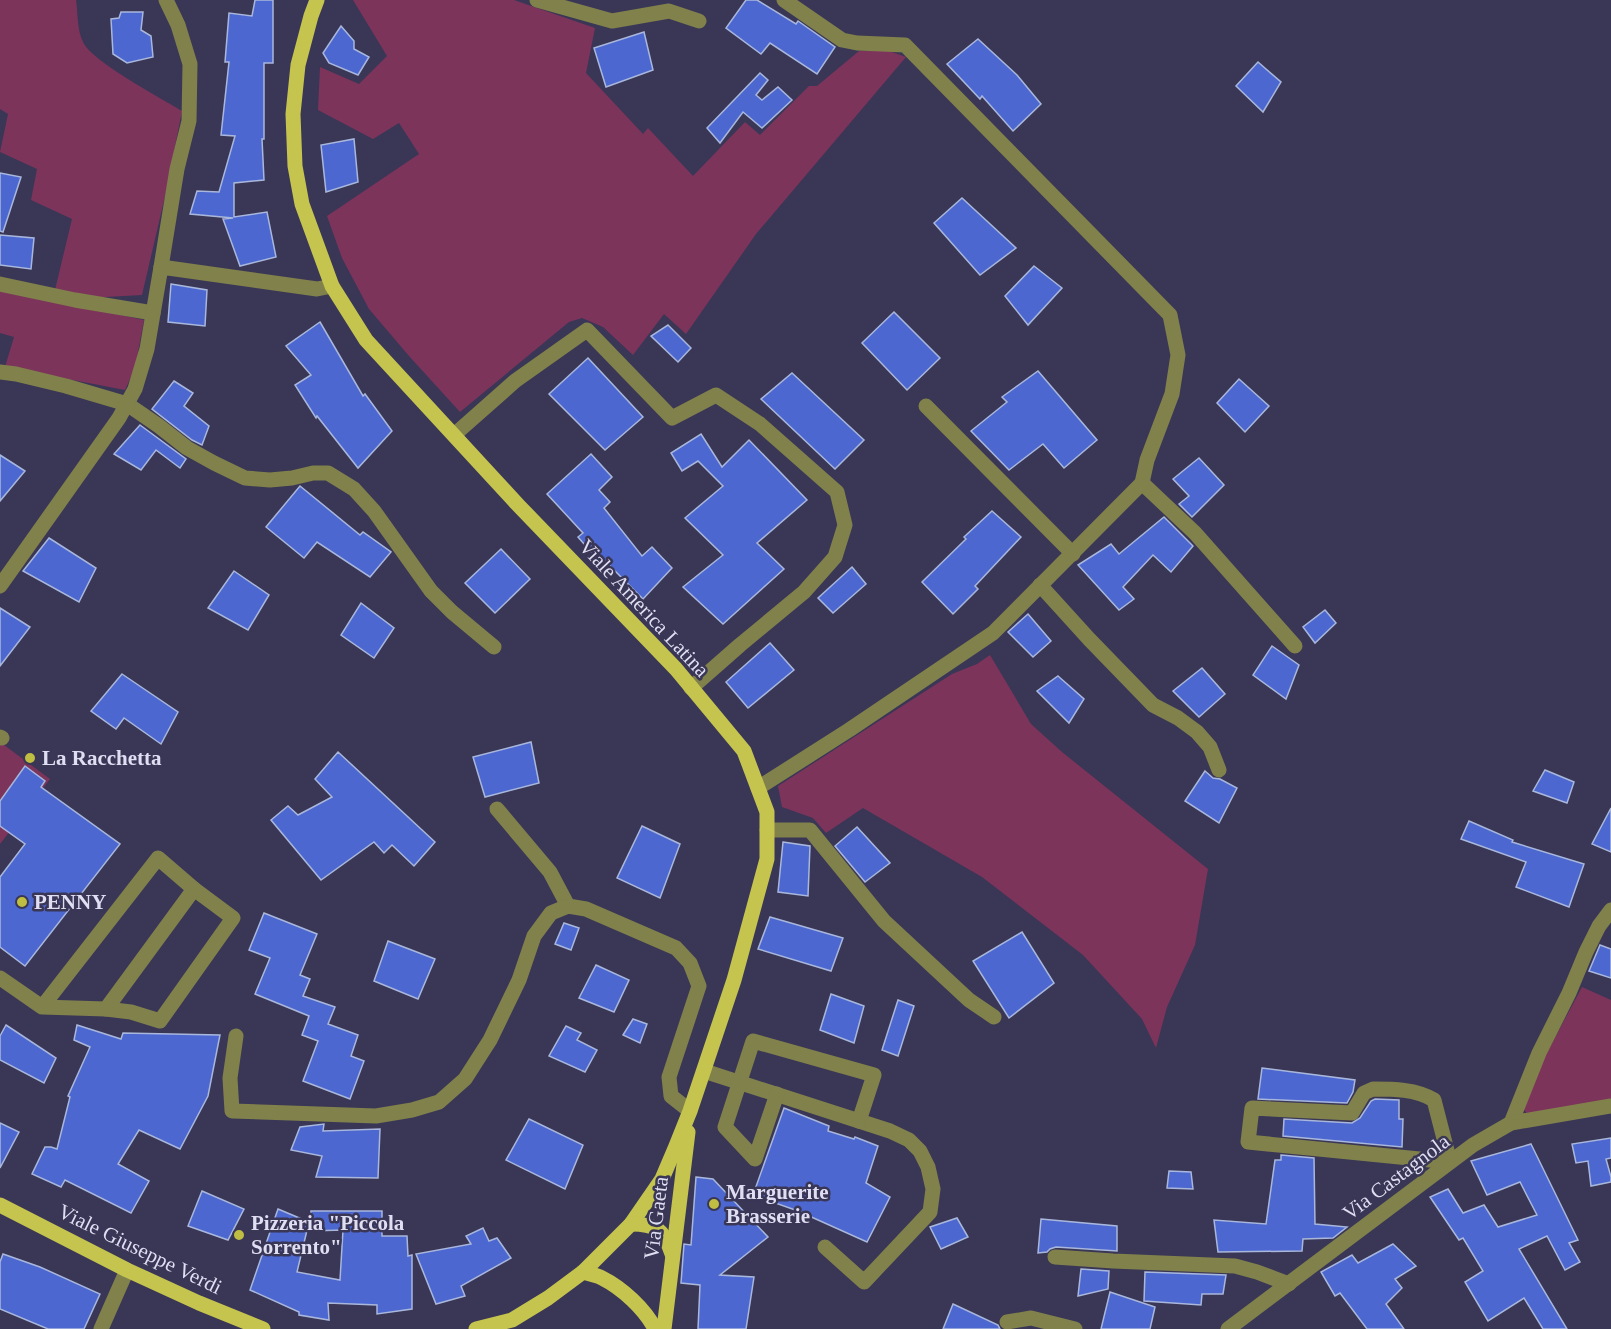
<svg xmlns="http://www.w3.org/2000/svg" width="1611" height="1329" font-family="Georgia,serif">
<rect width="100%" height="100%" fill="#3a3656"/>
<g fill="#7c345b">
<path d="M0,0H76C78,13 77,30 83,42C91,61 161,98 182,111L166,192L142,295L88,298L55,290L72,219L31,200L37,169L0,152L8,114L0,109Z"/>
<polygon points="353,0 514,0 595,28 586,73 643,134 648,128 693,176 745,122 760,135 809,86 817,86 859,51 889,51 906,57 756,234 686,334 664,314 633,355 603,327 582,318 569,322 460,412 409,356 369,309 342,258 327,216 419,154 399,123 373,139 318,110 320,67 359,84 387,56"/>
<polygon points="0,289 144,320 135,368 125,390 5,367 14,337 0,333"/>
<polygon points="990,655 1031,724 1062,752 1208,869 1195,945 1167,1007 1156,1048 1142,1019 1083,955 982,877 863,808 826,833 813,818 782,807 778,786 952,674 977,664"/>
<polygon points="0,742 50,779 0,844"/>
<polygon points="1582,987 1611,1000 1611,1103 1528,1115 1523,1108 1534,1077"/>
</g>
<g fill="#4c68d0" stroke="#a9b7dc" stroke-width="1.5">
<polygon points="255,0 273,0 273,63 264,63 264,139 262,139 264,180 234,183 234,217 267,212 276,257 240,266 223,219 233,218 190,214 197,191 219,192 235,136 221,135 229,62 225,62 229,13 252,16"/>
<polygon points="746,0 757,0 796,24 798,21 835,47 817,74 770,43 761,54 726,28"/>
<polygon points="121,12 143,12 141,30 151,36 153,57 127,63 113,54 111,19 119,18"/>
<polygon points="341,26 354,41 354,49 369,57 358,75 329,63 323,53"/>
<polygon points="644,32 653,70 606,87 594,48"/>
<polygon points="978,39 1017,75 1041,104 1013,131 982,96 980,99 947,64"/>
<polygon points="1258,62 1281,82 1263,112 1236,86"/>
<polygon points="760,73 768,80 756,95 762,100 778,87 792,100 762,128 743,112 720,143 707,128"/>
<polygon points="354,139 358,182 326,192 321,145"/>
<polygon points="0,173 21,177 3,232 0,231"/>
<polygon points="962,198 1016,248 980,275 934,223"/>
<polygon points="0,235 34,238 31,269 0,265"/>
<polygon points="1034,266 1062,288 1028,325 1005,296"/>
<polygon points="171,284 207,290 205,326 168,322"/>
<polygon points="894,312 940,358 907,390 862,343"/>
<polygon points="320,322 363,396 365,394 392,431 358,468 317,416 316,418 295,385 311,375 286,346"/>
<polygon points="668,325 691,348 678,362 651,336"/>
<polygon points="588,358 643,417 605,450 549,394"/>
<polygon points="1038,371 1097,440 1064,468 1043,444 1009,470 971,431 1007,402 1002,397"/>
<polygon points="792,373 864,440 835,469 761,399"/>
<polygon points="1239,379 1269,406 1245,432 1217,403"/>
<polygon points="174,381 193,393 184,406 209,426 202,445 192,440 152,409"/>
<polygon points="140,425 186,459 180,468 156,450 141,470 114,454"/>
<polygon points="701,434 722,467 749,440 807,500 757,543 784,569 723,624 683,587 723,555 685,518 723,486 698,461 682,471 671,453"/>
<polygon points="591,454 612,477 599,490 610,502 604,508 642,556 652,547 672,568 643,599 609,565 606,569 578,537 583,533 547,494"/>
<polygon points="0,455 25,471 0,501"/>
<polygon points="1199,458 1224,485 1192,517 1179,504 1189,496 1173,479"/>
<polygon points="300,486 360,535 363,532 391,552 370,577 317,542 304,558 266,527"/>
<polygon points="992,511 1021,537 975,586 978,589 953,614 922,582 966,539 964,537"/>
<polygon points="1164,517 1193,546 1171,572 1153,555 1123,587 1134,599 1119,610 1078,565 1111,544 1119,554"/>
<polygon points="49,538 96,568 79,602 23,571"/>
<polygon points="501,549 530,579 495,613 465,583"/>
<polygon points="852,567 866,584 833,613 818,598"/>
<polygon points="234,571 269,595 248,630 208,608"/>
<polygon points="361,603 394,628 374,658 341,635"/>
<polygon points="0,608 30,627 0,666"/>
<polygon points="1325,610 1336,623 1315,643 1303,627"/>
<polygon points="1028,614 1051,641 1033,657 1008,632"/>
<polygon points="770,643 794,670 748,708 726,682"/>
<polygon points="1272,646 1299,665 1286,699 1253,675"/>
<polygon points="1202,668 1225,694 1199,717 1173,691"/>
<polygon points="122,674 178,712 161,744 124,718 116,729 91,711"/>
<polygon points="1058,676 1084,699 1069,723 1037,691"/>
<polygon points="531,742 539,783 485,797 473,757"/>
<polygon points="338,752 435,842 414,866 392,845 384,853 374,842 321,880 271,820 288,806 298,815 332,797 315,779"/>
<polygon points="25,766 45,781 41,787 120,844 25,966 0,947 0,877 25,844 0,826 0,801"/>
<polygon points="1545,770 1574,782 1567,803 1533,791"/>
<polygon points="1205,771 1213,778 1220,779 1237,788 1219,823 1185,801"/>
<polygon points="1611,808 1611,852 1592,844"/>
<polygon points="1469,821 1513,840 1512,842 1584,864 1569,907 1516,887 1526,862 1461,839"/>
<polygon points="642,826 680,844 660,898 617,878"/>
<polygon points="857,827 890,863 865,882 835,846"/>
<polygon points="783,842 810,846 808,896 778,892"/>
<polygon points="264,913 317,934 300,975 310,979 303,996 335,1007 328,1024 358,1035 351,1056 364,1061 350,1099 303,1081 318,1041 302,1035 309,1016 255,994 270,958 249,950"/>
<polygon points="770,917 843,938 831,971 758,949"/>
<polygon points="564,923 579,928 571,950 555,944"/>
<polygon points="1022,932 1054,983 1009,1018 973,961"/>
<polygon points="388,941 435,959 418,999 374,981"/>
<polygon points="1600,945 1611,949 1611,978 1589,971"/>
<polygon points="596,965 629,980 614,1012 579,998"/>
<polygon points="831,994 864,1006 854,1043 820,1030"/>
<polygon points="898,1000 914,1006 898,1056 882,1050"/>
<polygon points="633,1019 647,1024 640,1043 623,1035"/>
<polygon points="6,1025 56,1058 44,1083 0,1060 0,1036"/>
<polygon points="77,1025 121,1039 123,1033 220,1035 208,1096 180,1149 139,1130 118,1164 149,1181 131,1213 65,1180 61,1187 32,1174 45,1147 51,1147 57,1149 70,1097 68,1096 90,1047 74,1040"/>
<polygon points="566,1026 581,1033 577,1040 597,1050 585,1072 549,1056"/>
<polygon points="1262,1068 1355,1080 1353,1092 1347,1103 1258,1099"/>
<polygon points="1375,1099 1399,1100 1399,1119 1403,1119 1402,1147 1283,1136 1284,1119 1352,1123 1360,1118 1371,1101"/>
<polygon points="784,1108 829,1126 828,1131 854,1139 855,1137 878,1146 866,1183 890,1197 867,1242 798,1211 753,1195"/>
<polygon points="529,1119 583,1145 565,1189 506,1160"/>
<polygon points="0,1123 19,1132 0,1168"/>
<polygon points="324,1124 323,1131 380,1129 378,1178 316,1177 322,1156 291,1150 300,1127"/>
<polygon points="1611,1138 1611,1158 1606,1159 1611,1177 1611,1182 1591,1186 1588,1161 1576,1163 1572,1144"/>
<polygon points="1531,1144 1578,1240 1569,1243 1580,1262 1565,1270 1547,1236 1519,1249 1567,1329 1543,1329 1524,1298 1488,1321 1465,1282 1483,1271 1463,1238 1459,1240 1430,1197 1448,1189 1463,1213 1484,1205 1498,1227 1537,1215 1520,1182 1487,1195 1471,1161"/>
<polygon points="1281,1155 1314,1158 1315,1224 1347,1227 1333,1238 1303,1239 1302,1251 1218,1252 1214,1220 1266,1224 1275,1160 1281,1160"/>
<polygon points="1169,1171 1191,1172 1193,1189 1167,1188"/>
<polygon points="696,1177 713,1179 768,1237 720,1275 754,1277 746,1329 698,1329 700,1285 681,1283 684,1244 691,1245"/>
<polygon points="202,1191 244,1209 228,1240 188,1226"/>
<polygon points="278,1209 309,1222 297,1272 340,1280 343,1230 310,1231 311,1211 382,1211 382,1236 407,1236 408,1256 412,1255 412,1309 377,1314 377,1305 328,1303 329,1320 299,1315 299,1312 250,1290"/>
<polygon points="957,1218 968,1237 941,1249 930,1227"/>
<polygon points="1041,1219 1117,1226 1117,1251 1056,1247 1050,1249 1047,1252 1038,1253"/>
<polygon points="483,1228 489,1241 497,1238 511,1258 461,1286 465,1296 436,1304 416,1254 471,1244 466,1236"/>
<polygon points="1393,1244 1416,1266 1395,1279 1402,1288 1386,1304 1404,1329 1367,1329 1340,1293 1335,1296 1321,1272 1352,1255 1358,1263"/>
<polygon points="3,1254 40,1267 100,1294 84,1329 48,1329 0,1309 0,1262"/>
<polygon points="1081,1269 1109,1271 1108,1289 1078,1296"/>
<polygon points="1145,1272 1226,1275 1223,1294 1202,1294 1201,1305 1144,1301"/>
<polygon points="1110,1292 1155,1307 1150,1329 1101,1329"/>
<polygon points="953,1304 998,1325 1000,1329 943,1329"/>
</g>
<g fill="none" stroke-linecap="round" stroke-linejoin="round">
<g stroke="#80814b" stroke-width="15">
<polyline points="537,0 612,21 669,11 699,21"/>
<polyline points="161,267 177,169 189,121 190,64 178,25 166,0"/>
<polyline points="0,284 75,300 153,313"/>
<polyline points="0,372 16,374 66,386 127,404 159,426 187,448 214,463 245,478 270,480 292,478 313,473 328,473 354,489 374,511 431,591 452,612 494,647"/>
<polyline points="926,406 1073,554"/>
<polyline points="454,435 515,381 587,330 672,418 716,395 760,424 837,492 845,525 835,557 804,592 740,645 691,688"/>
<polyline points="1142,483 1195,533 1295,646"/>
<polyline points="1040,585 1089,639 1153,705 1178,718 1197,732 1210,747 1219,770"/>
<polyline points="0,586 119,418 135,389 147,349 161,267 317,289 332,286"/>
<polyline points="0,737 2,738"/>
<polyline points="758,788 849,730 993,633 1142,483 1147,460 1172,394 1178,355 1170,315 905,45 857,43 842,40 784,0"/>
<polyline points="497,809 550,872 568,906"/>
<polyline points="767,830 810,830 884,921 969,1000 994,1017"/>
<polyline points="0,978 42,1007 106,1009 194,889 158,858 42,1007"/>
<polyline points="106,1009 131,1012 160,1021 233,918 194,889"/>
<polyline points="236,1036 230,1078 232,1111 376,1116 412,1110 439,1102 465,1079 490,1040 519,980 534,936 551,913 568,906 586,909 676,948 690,963 699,986 669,1077 671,1096 690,1111"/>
<polyline points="704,1071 890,1131 909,1140 920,1151 928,1167 933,1189 930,1212 864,1282 825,1247"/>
<path d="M1373,1089C1393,1089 1416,1089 1434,1100L1450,1162L1248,1142L1252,1108L1352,1113L1364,1093Z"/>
<polyline points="777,1094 755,1159 725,1127 753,1041 874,1075 859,1121"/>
<polyline points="1511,1123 1539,1053 1569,993 1586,952 1599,926 1611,910"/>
<polyline points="1055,1257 1113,1261 1235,1266 1257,1272 1289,1284"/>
<polyline points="1007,1322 1031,1318 1075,1329"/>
<polyline points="101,1329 127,1270"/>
<polyline points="1228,1329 1473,1145 1511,1123 1611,1106"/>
</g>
<g stroke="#c4c44e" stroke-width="15">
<polyline points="317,0 311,16 298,65 293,114 295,166 302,204 332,286 366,340 519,506 676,669 744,751 767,812 767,859 734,980 690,1111 676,1146 662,1179 631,1224 583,1272 548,1298 512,1320 476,1329"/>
<polyline points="0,1205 127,1270 199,1303 263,1329"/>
<path d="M631,1224C657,1224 664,1230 672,1254"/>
<path d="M583,1272C589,1274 597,1275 602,1278C622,1288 645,1309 655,1329"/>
<polyline points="664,1329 688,1132"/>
</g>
</g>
<g fill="#bfbe42" stroke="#3a3656" stroke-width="2">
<circle cx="30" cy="758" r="6"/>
<circle cx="22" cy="902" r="6"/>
<circle cx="714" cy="1204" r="6"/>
<circle cx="239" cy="1235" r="6"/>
</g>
<g text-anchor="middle" stroke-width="5" stroke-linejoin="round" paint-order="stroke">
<g font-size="21" fill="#dfdef2" stroke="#3a3656">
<text transform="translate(644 608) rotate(47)" y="7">Viale America Latina</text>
<text transform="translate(1396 1177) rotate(-37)" y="7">Via Castagnola</text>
<text transform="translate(656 1218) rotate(-83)" y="7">Via Gaeta</text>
<text transform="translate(140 1249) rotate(26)" y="7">Viale Giuseppe Verdi</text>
</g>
<g font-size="21" font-weight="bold" fill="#dfdef2" stroke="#3a3656" text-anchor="start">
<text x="42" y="765">La Racchetta</text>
<text x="34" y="909">PENNY</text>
<text x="726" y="1199">Marguerite<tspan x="726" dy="24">Brasserie</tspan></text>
<text x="251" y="1230">Pizzeria "Piccola<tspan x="251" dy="24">Sorrento"</tspan></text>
</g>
</g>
</svg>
